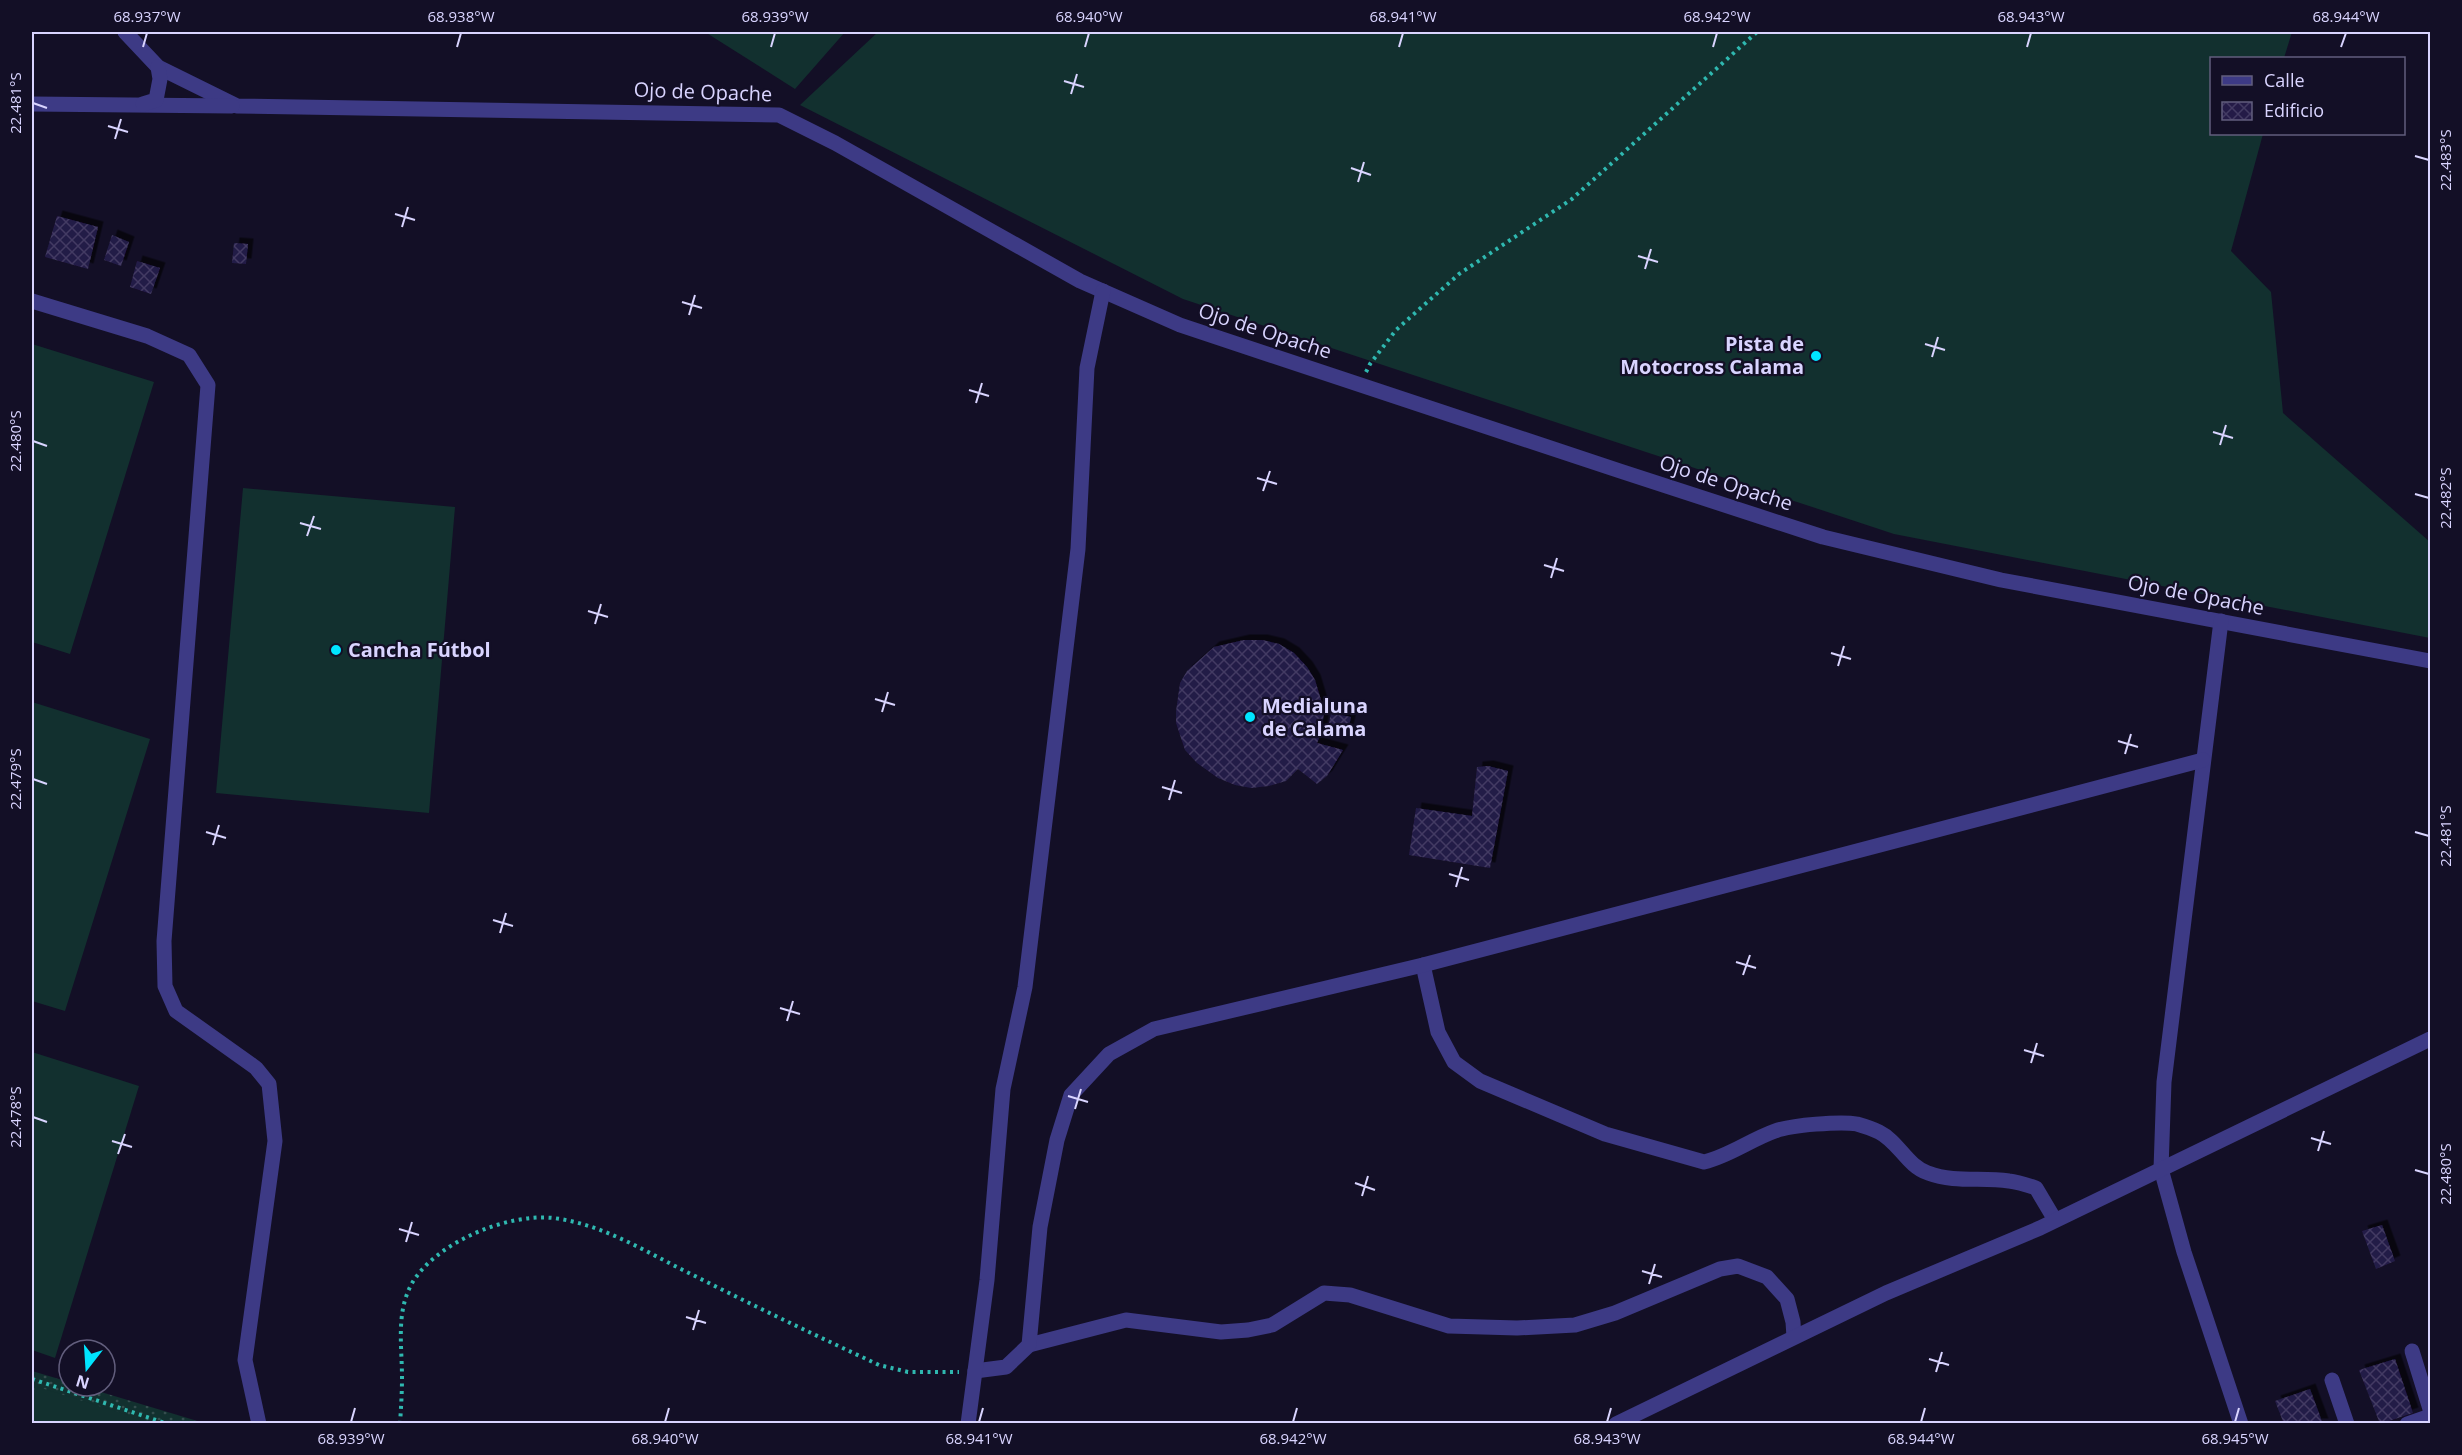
<svg xmlns="http://www.w3.org/2000/svg" width="2462" height="1455" font-family="'Open Sans',sans-serif">
<defs>
<pattern id="park-dots" width="8" height="8" patternUnits="userSpaceOnUse" patternTransform="scale(1.5)"><rect width="8" height="8" fill="#12302f"/><path d="M2 2h.1M6 6h.1" fill="none" stroke="#344d4e" stroke-width="1.8" stroke-linecap="round"/></pattern>
<pattern id="building-cross-hatch" width="8" height="8" patternUnits="userSpaceOnUse" patternTransform="scale(1.5)"><rect width="8" height="8" fill="#241b47"/><path d="M0 0l8 8M0 8l8-8" fill="none" stroke="#433b63"/></pattern>
<filter id="shadow"><feDropShadow dx="5.5" dy="-5.5" stdDeviation="0" flood-color="#0009"/></filter>
</defs>
<rect width="100%" height="100%" fill="#130f26"/>
<polygon fill="url(#park-dots)" points="32,1371 69,1382 69,1386 81,1386 204,1423 32,1423"/>
<g fill="#12302f">
<polygon points="705,32 845,32 795,89"/>
<polygon points="878,32 2292,32 2284,58 2212,58 2212,134 2263,134 2231,251 2271,292 2283,413 2430,542 2430,638 1894,534 1183,299 800,105"/>
<polygon points="32,344 154,382 70,654 32,642"/>
<polygon points="243,488 455,507 429,813 216,793"/>
<polygon points="32,702 150,739 65,1011 32,1001"/>
<polygon points="32,1052 139,1086 55,1358 32,1350"/>
<polygon points="38,1387 153,1423 32,1423 32,1407"/>
</g>
<g fill="url(#building-cross-hatch)" filter="url(#shadow)">
<polygon points="57,216 98,227 88,269 45,257"/>
<polygon points="112,235 129,242 121,266 104,260"/>
<polygon points="234,243 248,244 246,264 232,263"/>
<polygon points="137,261 160,268 151,294 130,287"/>
<polygon points="1244,640 1262,640 1279,644 1294,653 1307,667 1315,680 1324,710 1322,731 1317,743 1343,750 1327,776 1317,784 1298,769 1286,781 1269,786 1251,788 1235,785 1218,778 1197,763 1185,750 1176,723 1176,711 1180,683 1187,671 1214,647"/>
<polygon points="1331,713 1351,717 1347,735 1327,732"/>
<polygon points="1488,766 1508,771 1490,868 1409,855 1416,808 1472,816 1477,767"/>
<polygon points="2382,1225 2395,1261 2376,1269 2362,1231"/>
<polygon points="2395,1359 2413,1413 2380,1424 2359,1370"/>
<polygon points="2310,1389 2323,1424 2284,1424 2275,1401"/>
</g>
<g fill="none" stroke-linecap="round" stroke-linejoin="round">
<g stroke="#2fb8b0" stroke-width="4" stroke-dasharray="3 4.5" stroke-linecap="butt">
<polyline points="1366,372 1370,364 1396,330 1459,274 1572,199 1757,32"/>
<polyline points="32,1379 168,1424"/>
<path d="M400,1424C401,1408 402,1393 402,1378C402,1346 396,1314 411,1285C434,1243 507,1213 553,1218C604,1224 649,1254 695,1276C756,1307 817,1336 879,1365L908,1372H959"/>
</g>
<g stroke="#3d3a85" stroke-width="15">
<polyline points="125,32 158,67 237,106 779,115 835,143 1080,281 1180,325 1620,471 1823,537 2001,580 2430,661"/>
<polyline points="32,104 232,106"/>
<polyline points="143,104 156,100 160,79 158,67"/>
<polyline points="32,301 147,336 189,355 208,385 164,941 165,986 176,1011 256,1068 269,1084 275,1141 245,1360 259,1424"/>
<polyline points="2221,621 2164,1082 2161,1169 2184,1252 2241,1424"/>
<path d="M1423,965L1438,1032L1454,1062L1480,1081L1605,1134L1704,1162C1729,1156 1750,1140 1775,1131C1791,1125 1841,1121 1857,1124C1864,1126 1873,1129 1879,1132C1899,1142 1907,1166 1928,1173C1955,1183 1981,1177 2009,1181C2018,1182 2027,1185 2036,1188L2055,1220"/>
<polyline points="1029,1345 1126,1320 1221,1332 1248,1330 1272,1325 1324,1293 1350,1295 1449,1326 1517,1328 1575,1325 1615,1313 1720,1269 1738,1266 1767,1277 1787,1299 1793,1322 1794,1337"/>
<polyline points="2412,1351 2430,1409"/>
<polyline points="975,1371 1006,1367 1029,1345 1040,1227 1057,1140 1071,1095 1109,1054 1154,1029 1423,965 2203,760"/>
<polyline points="2332,1380 2347,1424"/>
<polyline points="968,1424 987,1280 1003,1089 1025,987 1078,549 1087,368 1103,291"/>
<polyline points="1616,1424 1886,1293 2040,1228 2430,1039"/>
<polyline points="2407,1424 2430,1416"/>
</g>
</g>
<path fill="none" stroke="#d9d4ff" stroke-width="2" d="M143,47L147,33M457,47L461,33M771,47L775,33M1085,47L1089,33M1399,47L1403,33M1713,47L1717,33M2027,47L2031,33M2341,47L2346,33M1064,81L1084,87M1071,94L1077,74M33,103L47,108M108,126L128,132M115,139L121,119M2415,156L2429,160M1351,168L1371,175M1358,182L1364,162M395,214L415,220M402,227L408,207M1638,256L1658,262M1645,269L1651,249M682,302L702,308M689,315L695,295M1925,344L1945,350M1932,357L1938,337M969,390L989,396M976,403L982,383M2213,432L2233,438M33,441L47,446M2220,445L2226,425M1257,478L1277,484M1263,491L1270,471M2415,494L2429,498M300,523L321,529M307,536L314,516M1544,565L1564,571M1551,578L1557,558M588,611L608,617M595,624L601,604M1831,653L1851,659M1838,666L1844,646M875,699L895,705M882,712L888,692M2118,741L2138,747M2125,754L2131,734M33,779L47,784M1162,787L1182,793M1169,800L1175,780M206,832L226,838M2415,832L2429,836M213,845L219,825M1449,874L1469,880M1456,887L1462,867M493,920L513,926M500,933L506,913M1736,962L1756,968M1743,975L1750,955M780,1008L800,1014M787,1021L793,1001M2024,1050L2044,1056M2031,1063L2037,1043M1068,1096L1088,1102M1075,1109L1081,1089M33,1117L47,1122M2311,1138L2331,1144M112,1141L132,1147M2318,1151L2324,1131M118,1154L125,1134M2415,1170L2429,1174M1355,1183L1375,1190M1362,1196L1368,1176M399,1229L419,1235M406,1242L412,1222M1642,1271L1662,1277M1649,1284L1655,1264M686,1317L706,1323M693,1330L699,1310M1929,1359L1949,1365M1936,1372L1942,1352M351,1422L355,1408M665,1422L669,1408M979,1422L983,1408M1293,1422L1297,1408M1607,1422L1611,1408M1921,1422L1925,1408M2235,1422L2239,1408"/>
<g fill="#00e5ff" stroke="#130f26" stroke-width="2">
<circle cx="1816" cy="356" r="6"/>
<circle cx="336" cy="650" r="6"/>
<circle cx="1250" cy="717" r="6"/>
</g>
<g text-anchor="middle" stroke-width="4.5" stroke-linejoin="round" paint-order="stroke">
<g font-size="20" fill="#d9d4ff" stroke="#130f26">
<text transform="translate(703 92) rotate(2)" y="7">Ojo de Opache</text>
<text transform="translate(1265 331) rotate(18)" y="7">Ojo de Opache</text>
<text transform="translate(1726 483) rotate(18)" y="7">Ojo de Opache</text>
<text transform="translate(2196 595) rotate(11)" y="7">Ojo de Opache</text>
</g>
<g font-size="20" font-weight="bold" fill="#d9d4ff" stroke="#130f26" text-anchor="start">
<text x="1804" y="351" text-anchor="end">Pista de<tspan x="1804" dy="23">Motocross Calama</tspan></text>
<text x="348" y="657">Cancha Fútbol</text>
<text x="1262" y="713">Medialuna<tspan x="1262" dy="23">de Calama</tspan></text>
</g>
</g>
<rect width="2462" height="1455" fill="none" stroke="#130f26" stroke-width="66"/>
<rect x="2210" y="57" width="195" height="78" fill="#130f26" stroke="#625e7d" stroke-width="1.5"/>
<rect x="2222" y="76" width="30" height="9" fill="#3d3a85" stroke="#625e7d" stroke-width="1.5"/>
<text x="2264" y="87" font-size="18" fill="#d9d4ff">Calle</text>
<rect x="2222" y="102" width="30" height="18" fill="url(#building-cross-hatch)" stroke="#625e7d" stroke-width="1.5"/>
<text x="2264" y="117" font-size="18" fill="#d9d4ff">Edificio</text>
<g transform="translate(87 1368) rotate(197)"><circle r="28" fill="#130f26" stroke="#625e7d" stroke-width="1.5"/>
<path d="M0-4.5L10 22L0 15L-10 22Z" fill="#00e5ff"/>
<text y="-9" font-size="16" font-weight="bold" text-anchor="middle" fill="#d9d4ff">N</text>
</g>
<rect x="33" y="33" width="2396" height="1389" fill="none" stroke="#d9d4ff" stroke-width="2"/>
<g font-size="15" text-anchor="middle" fill="#d9d4ff">
<text x="147" y="22">68.937°W</text>
<text x="461" y="22">68.938°W</text>
<text x="775" y="22">68.939°W</text>
<text x="1089" y="22">68.940°W</text>
<text x="1403" y="22">68.941°W</text>
<text x="1717" y="22">68.942°W</text>
<text x="2031" y="22">68.943°W</text>
<text x="2346" y="22">68.944°W</text>
<text transform="translate(16 103) rotate(-90)" y="5">22.481°S</text>
<text transform="translate(2446 160) rotate(-90)" y="5">22.483°S</text>
<text transform="translate(16 441) rotate(-90)" y="5">22.480°S</text>
<text transform="translate(2446 498) rotate(-90)" y="5">22.482°S</text>
<text transform="translate(16 779) rotate(-90)" y="5">22.479°S</text>
<text transform="translate(2446 836) rotate(-90)" y="5">22.481°S</text>
<text transform="translate(16 1117) rotate(-90)" y="5">22.478°S</text>
<text transform="translate(2446 1174) rotate(-90)" y="5">22.480°S</text>
<text x="351" y="1444">68.939°W</text>
<text x="665" y="1444">68.940°W</text>
<text x="979" y="1444">68.941°W</text>
<text x="1293" y="1444">68.942°W</text>
<text x="1607" y="1444">68.943°W</text>
<text x="1921" y="1444">68.944°W</text>
<text x="2235" y="1444">68.945°W</text>
</g>
</svg>
